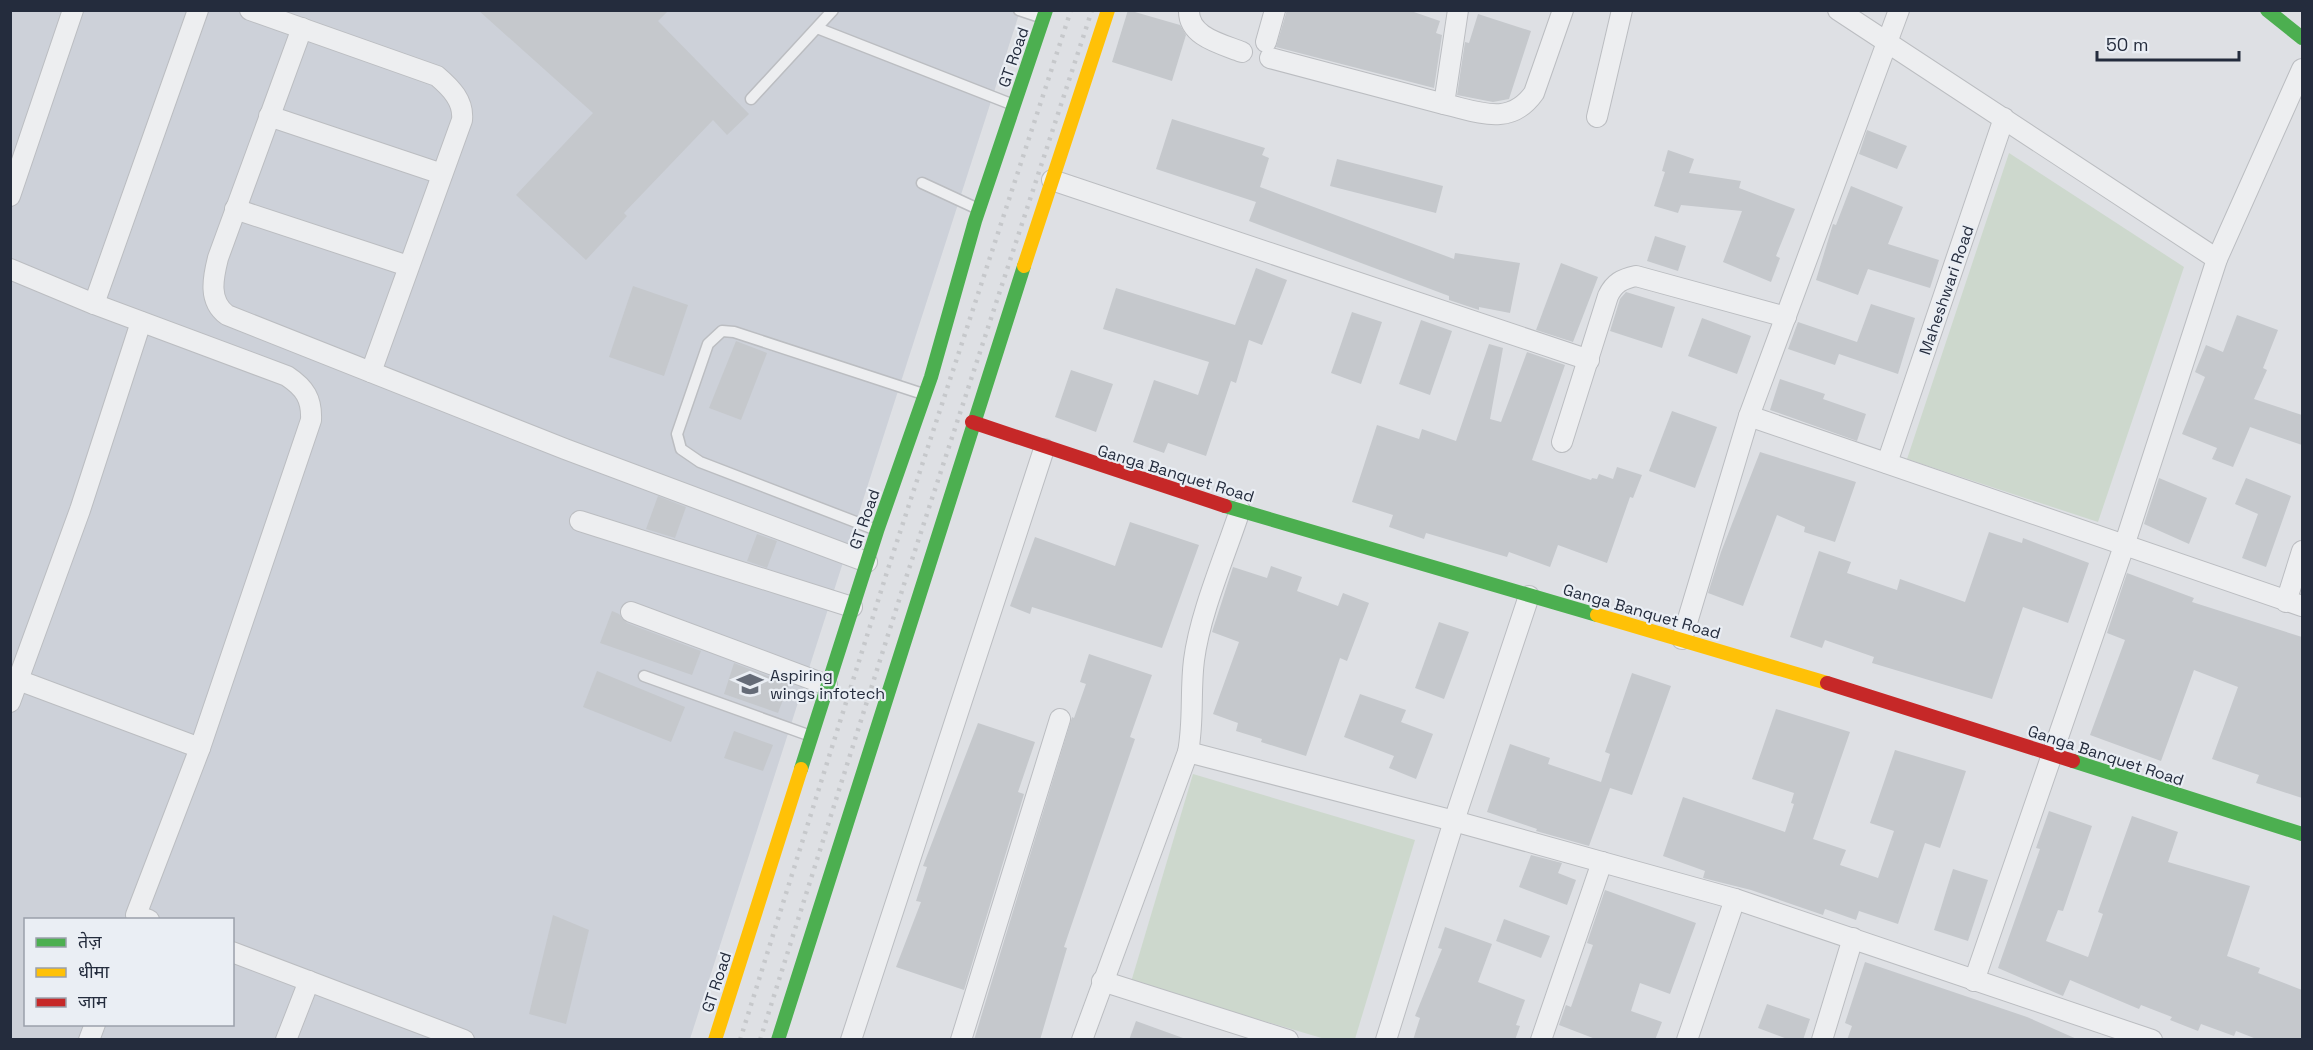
<svg xmlns="http://www.w3.org/2000/svg" width="2313" height="1050" font-family="'Space Grotesk','Noto Sans Devanagari',sans-serif">
<rect width="100%" height="100%" fill="#dee0e4"/>
<path fill="#cdd1d9" fill-rule="evenodd" d="M10,11H1020L690,1039H11ZM26,920H232V1024H26Z"/>
<g fill="#cdd8cd">
<polygon points="2009,153 2184,267 2098,522 1907,459"/>
<polygon points="1193,774 1415,840 1355,1039 1325,1039 1131,982"/>
</g>
<g fill="#c5c8cc">
<polygon points="478,10 669,10 658,21 749,114 727,135 713,120 624,213 627,216 586,260 516,195 593,113"/>
<polygon points="1128,10 1180,25 1186,35 1172,81 1112,62"/>
<polygon points="1287,10 1408,10 1440,21 1436,33 1442,35 1434,88 1276,47"/>
<polygon points="1478,14 1531,31 1509,99 1493,102 1457,95 1465,42 1469,43"/>
<polygon points="1172,119 1265,148 1262,155 1269,158 1260,187 1454,259 1455,253 1520,263 1510,313 1479,307 1479,310 1449,300 1449,296 1249,221 1256,202 1156,169"/>
<polygon points="1867,130 1907,146 1897,169 1859,154"/>
<polygon points="1668,150 1694,159 1689,173 1741,181 1739,188 1795,209 1776,256 1780,258 1771,282 1723,262 1742,211 1681,205 1678,213 1654,206 1665,172 1662,171"/>
<polygon points="1337,159 1443,186 1436,213 1330,186"/>
<polygon points="1851,186 1903,207 1888,244 1939,260 1930,288 1868,269 1858,295 1816,280 1833,224 1836,225"/>
<polygon points="1655,236 1686,246 1678,271 1647,261"/>
<polygon points="1561,263 1598,277 1573,342 1536,330"/>
<polygon points="1256,268 1287,280 1262,345 1249,340 1236,383 1231,381 1206,456 1168,443 1164,453 1133,442 1154,380 1198,395 1209,362 1103,329 1116,288 1235,325"/>
<polygon points="633,286 688,305 664,376 609,357"/>
<polygon points="1626,292 1675,307 1662,348 1610,331 1620,299"/>
<polygon points="1871,304 1915,318 1898,374 1839,354 1835,365 1788,349 1798,322 1857,342"/>
<polygon points="1352,312 1382,322 1361,384 1331,373"/>
<polygon points="2237,315 2278,330 2263,368 2267,370 2254,399 2302,415 2302,445 2250,427 2233,467 2212,459 2217,448 2182,434 2205,377 2195,372 2206,345 2223,352"/>
<polygon points="1702,318 1751,336 1737,374 1688,356"/>
<polygon points="1421,320 1452,331 1430,395 1399,384"/>
<polygon points="736,341 767,353 741,420 709,408"/>
<polygon points="1489,344 1503,348 1490,419 1501,422 1527,352 1565,365 1532,460 1591,480 1592,478 1597,479 1599,474 1613,479 1617,467 1642,475 1633,498 1630,497 1607,563 1558,545 1550,567 1509,552 1507,557 1426,533 1424,539 1389,527 1393,515 1352,502 1377,425 1419,439 1422,429 1456,441"/>
<polygon points="1071,370 1113,384 1096,432 1055,417"/>
<polygon points="1780,379 1825,394 1823,399 1866,414 1857,441 1770,410"/>
<polygon points="1672,411 1717,427 1695,488 1649,471"/>
<polygon points="1760,452 1856,482 1835,542 1804,532 1805,527 1777,515 1743,606 1708,593 1721,552"/>
<polygon points="2159,478 2207,498 2189,544 2144,524"/>
<polygon points="2246,478 2291,496 2266,567 2242,558 2258,514 2235,504"/>
<polygon points="658,496 686,507 675,538 646,529"/>
<polygon points="1130,522 1199,545 1162,648 1032,607 1030,614 1010,606 1035,537 1115,566"/>
<polygon points="1989,532 2022,543 2023,538 2089,563 2068,623 2023,607 1992,699 1872,663 1874,657 1825,640 1822,648 1790,637 1819,551 1851,562 1847,573 1897,590 1900,579 1965,602"/>
<polygon points="757,534 777,541 767,568 747,561"/>
<polygon points="1271,566 1302,577 1297,591 1338,606 1343,593 1369,603 1347,661 1340,658 1306,756 1261,742 1262,739 1236,731 1238,723 1213,714 1239,642 1212,632 1233,567 1267,578"/>
<polygon points="2127,573 2194,598 2192,602 2302,637 2302,798 2256,783 2259,775 2212,759 2238,687 2194,670 2161,761 2090,735 2125,640 2107,633"/>
<polygon points="612,611 619,614 627,623 701,651 692,675 600,643"/>
<polygon points="1439,622 1469,632 1444,699 1415,688"/>
<polygon points="1089,654 1152,675 1130,737 1135,739 1064,947 1067,948 1040,1040 974,1040 1072,717 1074,718 1086,684 1080,682"/>
<polygon points="734,663 789,684 778,713 724,694"/>
<polygon points="597,671 685,707 671,742 583,707"/>
<polygon points="1632,673 1671,686 1632,795 1610,788 1589,846 1536,831 1537,829 1487,812 1510,744 1550,758 1548,764 1601,782 1610,754 1605,752"/>
<polygon points="1360,694 1406,710 1401,722 1433,734 1416,779 1389,768 1394,756 1344,737"/>
<polygon points="1776,709 1850,732 1813,839 1846,850 1840,865 1878,878 1894,831 1870,823 1895,750 1966,771 1940,848 1925,843 1898,924 1859,911 1856,920 1825,909 1823,915 1751,890 1703,878 1705,871 1663,856 1683,797 1785,832 1794,804 1791,803 1794,793 1752,779"/>
<polygon points="978,723 1035,742 1018,792 1024,794 964,990 896,967 921,902 916,901 927,867 923,866"/>
<polygon points="734,731 773,745 763,771 724,758"/>
<polygon points="2049,811 2092,826 2063,911 2058,910 2046,941 2088,957 2103,914 2098,912 2132,816 2178,832 2168,862 2250,886 2227,956 2260,968 2258,973 2302,990 2302,1040 2259,1040 2236,1031 2234,1036 2201,1024 2198,1031 2170,1020 2172,1017 2141,1005 2139,1009 2070,980 2063,996 1998,968 2040,849 2036,848"/>
<polygon points="1531,855 1562,863 1558,873 1576,880 1567,905 1519,887"/>
<polygon points="1953,869 1988,880 1968,941 1934,930"/>
<polygon points="1605,890 1696,923 1670,994 1640,983 1631,1011 1662,1022 1655,1040 1598,1040 1559,1025 1566,1005 1571,1007 1593,945 1587,943"/>
<polygon points="553,915 589,930 566,1024 529,1014"/>
<polygon points="1504,919 1550,936 1541,958 1496,941"/>
<polygon points="1445,927 1492,944 1478,982 1525,1000 1516,1025 1520,1026 1515,1040 1413,1040 1420,1018 1415,1016 1442,949 1438,948"/>
<polygon points="1865,962 2027,1017 2079,1040 1847,1040 1852,1026 1845,1023"/>
<polygon points="1767,1004 1810,1019 1803,1040 1790,1040 1758,1028"/>
<polygon points="1136,1021 1183,1038 1182,1040 1129,1040"/>
</g>
<g fill="none" stroke-linecap="round" stroke-linejoin="round">
<g stroke="#bbbdc1" stroke-width="13">
<g id="lane">
<polyline points="1019,10 1040,17"/>
<polyline points="817,28 1011,104"/>
<polyline points="751,99 833,10"/>
<polyline points="922,183 976,208"/>
<polyline points="874,529 700,462 681,449 677,434 708,344 722,331 734,332 920,393"/>
<polyline points="644,676 808,735"/>
</g>
</g>
<g stroke="#bbbdc1" stroke-width="22">
<g id="street">
<path d="M250,10L437,76C451,88 464,101 462,120L371,372"/>
<path d="M1189,10C1188,37 1222,44 1242,52"/>
<path d="M1458,10L1444,104C1479,112 1510,127 1534,93L1563,10"/>
<polyline points="1838,10 2217,259"/>
<path d="M302,28L218,258C213,278 208,301 227,315L565,449L867,562"/>
<polyline points="1266,42 1275,10"/>
<polyline points="1270,58 1444,104"/>
<polyline points="269,116 442,174"/>
<polyline points="1597,117 1622,10"/>
<polyline points="1052,180 1589,360"/>
<polyline points="10,196 73,10"/>
<polyline points="235,209 408,266"/>
<path d="M10,269L94,304L287,376C305,388 312,399 311,420L200,748L136,915L149,920"/>
<polyline points="94,304 198,10"/>
<polyline points="1749,416 2302,606"/>
<path d="M1562,442L1608,296C1614,283 1622,279 1636,276L1786,317"/>
<polyline points="1887,463 2004,118"/>
<polyline points="580,521 852,607"/>
<polyline points="2286,602 2302,551"/>
<polyline points="631,612 827,685"/>
<polyline points="1682,639 1749,416 1899,10"/>
<polyline points="10,677 200,748"/>
<polyline points="10,702 80,510 141,322"/>
<polyline points="1188,752 1454,821 1735,899 2152,1040"/>
<polyline points="232,952 464,1040"/>
<polyline points="1102,981 1288,1040"/>
<polyline points="1974,981 2125,543 2217,259 2302,69"/>
<polyline points="89,1040 95,1024"/>
<polyline points="286,1040 309,981"/>
<polyline points="851,1040 1044,449"/>
<polyline points="961,1040 1060,719"/>
<path d="M1082,1040L1188,752C1194,721 1190,691 1194,660C1200,613 1225,556 1240,510"/>
<polyline points="1386,1040 1454,821 1529,596"/>
<polyline points="1541,1040 1602,862"/>
<polyline points="1687,1040 1735,899"/>
<polyline points="1822,1040 1853,938"/>
</g>
</g>
<use href="#lane" stroke="#edeef0" stroke-width="10"/>
<use href="#street" stroke="#edeef0" stroke-width="20"/>
<g stroke="#4caf50" stroke-width="14">
<polyline points="2267,10 2302,38"/>
<polyline points="1225,506 1597,615"/>
<polyline points="2073,761 2302,834"/>
<polyline points="801,769 877,531 931,377 975,221 1046,10"/>
<polyline points="778,1040 1024,266"/>
</g>
<g stroke="#ffc107" stroke-width="14">
<polyline points="1024,266 1108,10"/>
<polyline points="1597,615 1827,683"/>
<polyline points="715,1040 801,769"/>
</g>
<g stroke="#c62828" stroke-width="14">
<polyline points="972,422 1225,506"/>
<polyline points="1827,683 2073,761"/>
</g>
<g stroke="#c6c8cb" stroke-width="4.5" stroke-dasharray="3 6" stroke-linecap="butt">
<polyline points="740,1040 887,572 1071,10"/>
<polyline points="760,1040 906,578 1092,10"/>
</g>
</g>
<defs>
<g id="university-bare" transform="scale(2.07)"><path d="M0-5L7-2L0 1L-7-2ZM-4 1L0 2.5L4 1V4Q0 6-4 4Z" fill="#656b77" stroke="#eaeef4" stroke-width="2.5" paint-order="stroke"/></g>
</defs>
<g fill-rule="evenodd">
<use href="#university-bare" x="750" y="684"/>
</g>
<g text-anchor="middle" stroke-width="4.5" stroke-linejoin="round" paint-order="stroke">
<g font-size="16" fill="#242c3d" stroke="#eaeef4">
<text transform="translate(1013 57) rotate(-71)" y="6">GT Road</text>
<text transform="translate(1946 290) rotate(-71)" y="6">Maheshwari Road</text>
<text transform="translate(1176 473) rotate(17)" y="6">Ganga Banquet Road</text>
<text transform="translate(864 519) rotate(-71)" y="6">GT Road</text>
<text transform="translate(1642 611) rotate(16)" y="6">Ganga Banquet Road</text>
<text transform="translate(2106 755) rotate(18)" y="6">Ganga Banquet Road</text>
<text transform="translate(716 982) rotate(-72)" y="6">GT Road</text>
</g>
<g font-size="16" fill="#242c3d" stroke="#eaeef4" text-anchor="start">
<text x="770" y="681">Aspiring<tspan x="770" dy="18">wings infotech</tspan></text>
</g>
</g>
<rect width="2313" height="1050" fill="none" stroke="#242c3d" stroke-width="24"/>
<rect x="24" y="918" width="210" height="108" fill="#eaeef4" stroke="#9ba0ab" stroke-width="1.5"/>
<rect x="36" y="938" width="30" height="9" fill="#4caf50" stroke="#9ba0ab" stroke-width="1.5"/>
<text x="78" y="948" font-size="18" fill="#242c3d">तेज़</text>
<rect x="36" y="968" width="30" height="9" fill="#ffc107" stroke="#9ba0ab" stroke-width="1.5"/>
<text x="78" y="978" font-size="18" fill="#242c3d">धीमा</text>
<rect x="36" y="998" width="30" height="9" fill="#c62828" stroke="#9ba0ab" stroke-width="1.5"/>
<text x="78" y="1008" font-size="18" fill="#242c3d">जाम</text>
<path d="M2097 51v9h142v-9" fill="none" stroke="#242c3d" stroke-width="3"/>
<text x="2106" y="51" font-size="18" fill="#242c3d" stroke="#eaeef4" stroke-width="4.5" paint-order="stroke">50 m</text>
</svg>
